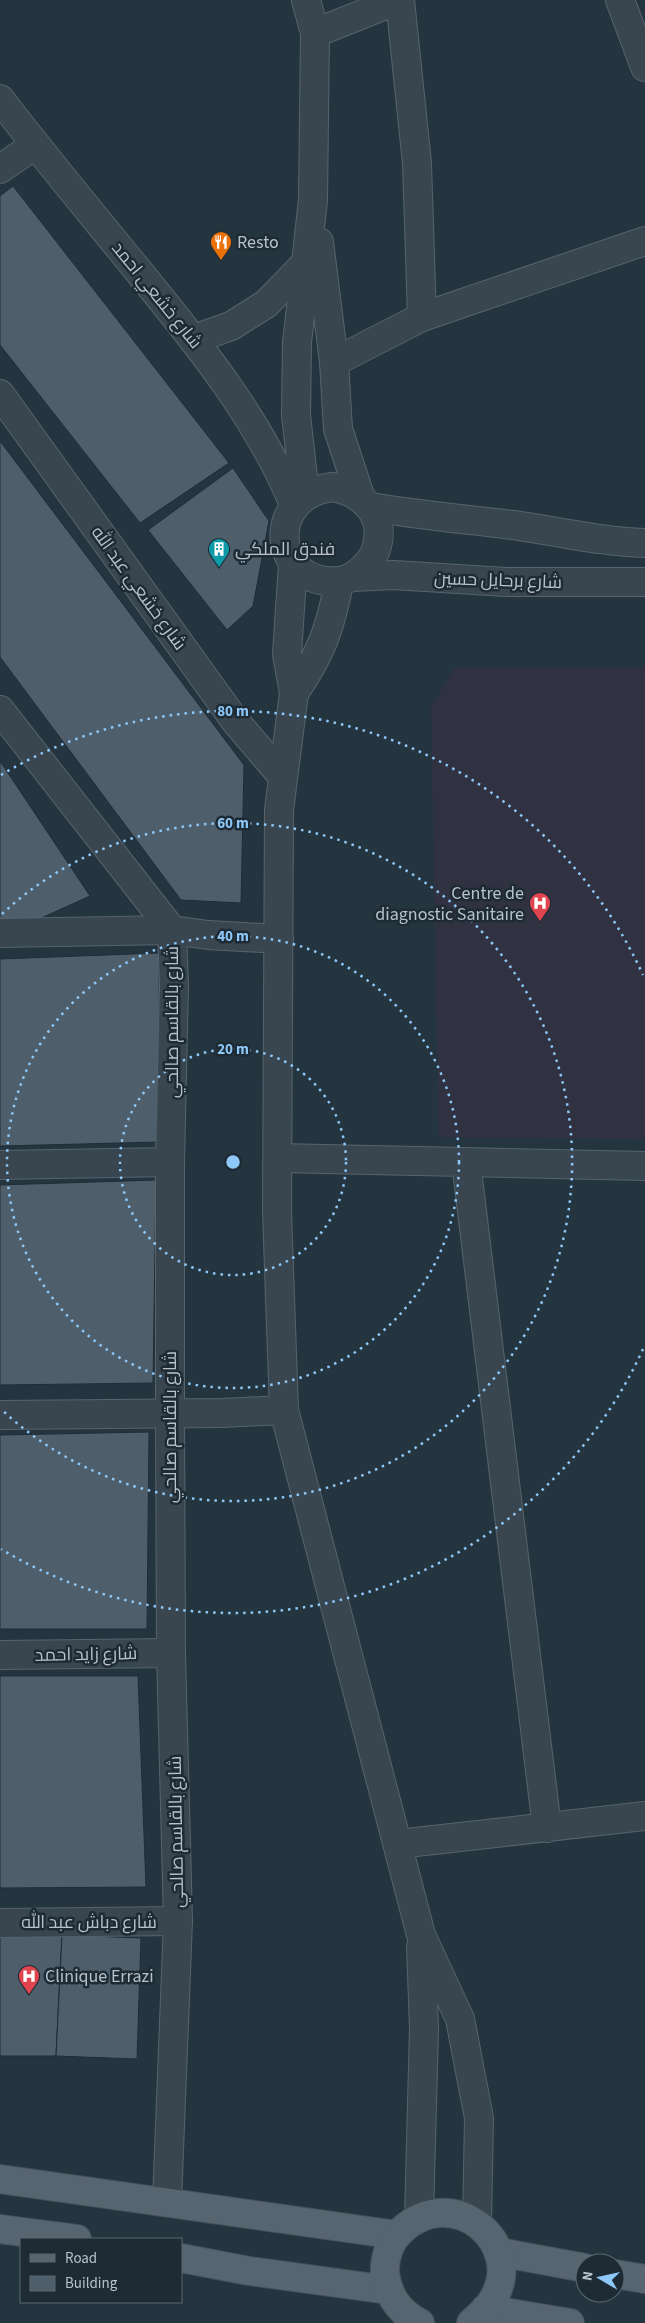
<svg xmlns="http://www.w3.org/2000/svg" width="645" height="2323" font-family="'Source Sans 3',Cairo,sans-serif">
<rect width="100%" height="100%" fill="#253540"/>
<polygon fill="#313241" points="645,667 645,1139 439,1137 431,707 455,668"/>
<g fill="#4e5f6b" stroke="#202d37">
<polygon points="13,186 229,463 140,523 0,345 0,196"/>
<polygon points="0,441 244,765 241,903 181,900 0,657"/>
<polygon points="233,468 269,521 253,606 227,630 148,530"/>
<polygon points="0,761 90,896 37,920 0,921"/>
<polygon points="159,953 160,1142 0,1146 0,959"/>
<polygon points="156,1180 153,1383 0,1385 0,1185"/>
<polygon points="149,1432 147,1629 0,1629 0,1435"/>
<polygon points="0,1676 138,1676 146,1887 0,1888"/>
<polygon points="0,1935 62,1935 56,2056 0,2056"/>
<polygon points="62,1935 141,1938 137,2059 56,2056"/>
</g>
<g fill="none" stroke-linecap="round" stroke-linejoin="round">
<g stroke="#57646d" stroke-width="30">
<g id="minor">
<polyline points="400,0 417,163 422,317"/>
<polyline points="620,0 645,67"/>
<polyline points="315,33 398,0"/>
<path d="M0,99C45,158 93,215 140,273C198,344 259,419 294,505"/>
<polyline points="0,169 35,145"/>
<polyline points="319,242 334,362 338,429 360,496"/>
<polyline points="194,339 231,326 266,304 306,263"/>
<polyline points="334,362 422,317 645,241"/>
<polyline points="0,394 236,722 283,777"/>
<path d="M333,487C365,493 388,518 375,552C371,562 363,569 355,575C345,581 338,582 326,581C270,574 269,494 333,487Z"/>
<polyline points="305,495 296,415 297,343 313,200 315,33 306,0"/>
<path d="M370,507C418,515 465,519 513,525C557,531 601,542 645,543"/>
<polyline points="293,563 287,654 294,693 279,810 277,1212 284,1410 421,1935 460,2019 479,2118 477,2223"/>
<polyline points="352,577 393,575 506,582 645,582"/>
<path d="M294,693C321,654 330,629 339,583"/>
<polyline points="0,710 172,930 174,985 170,1162 170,1412 171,1653 178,1921 167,2202"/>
<polyline points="0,933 172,930 208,935 279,939"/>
<polyline points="278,1158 645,1166"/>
<polyline points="466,1162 547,1828"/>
<polyline points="0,1165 170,1162"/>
<polyline points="0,1415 222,1413 284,1410"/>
<polyline points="0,1655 171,1653"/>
<polyline points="398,1844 645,1816"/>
<polyline points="0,1923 178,1921"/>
<polyline points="419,2218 424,2028 421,1947"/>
</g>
</g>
<g stroke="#46525c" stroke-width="30">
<g id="major">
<polyline points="0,2179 397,2235"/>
<polyline points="0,2229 77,2239"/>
<polyline points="498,2252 585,2268"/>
<polyline points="181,2258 249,2271 389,2290"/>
<polyline points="615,2274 645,2279"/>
<polyline points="485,2309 570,2323"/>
<path d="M420,2323C399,2312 388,2296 385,2273C384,2258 390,2241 401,2231C453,2180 531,2246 490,2304C485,2311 477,2317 471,2323"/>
</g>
</g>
<use href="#minor" stroke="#394650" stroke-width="28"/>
<use href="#major" stroke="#576570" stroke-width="28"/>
</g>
<g fill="none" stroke="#8dc8f8" stroke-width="2.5" stroke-dasharray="2.5 5">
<circle cx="233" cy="1162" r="113"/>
<circle cx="233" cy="1162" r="226"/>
<path d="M2 914A339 339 0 1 1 2 1410"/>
<path d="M643 1349A451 451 0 0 1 1 1549M1 775A451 451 0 0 1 643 975"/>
</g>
<defs>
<g id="restaurant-pin" transform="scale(1.125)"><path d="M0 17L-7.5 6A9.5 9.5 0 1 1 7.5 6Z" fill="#e8710a" stroke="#1e2b35"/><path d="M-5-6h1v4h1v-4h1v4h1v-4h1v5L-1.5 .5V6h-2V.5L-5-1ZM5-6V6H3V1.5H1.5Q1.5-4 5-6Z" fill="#fff"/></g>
<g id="building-pin" transform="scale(1.125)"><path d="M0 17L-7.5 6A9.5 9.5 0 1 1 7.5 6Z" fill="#0f9aa8" stroke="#1e2b35"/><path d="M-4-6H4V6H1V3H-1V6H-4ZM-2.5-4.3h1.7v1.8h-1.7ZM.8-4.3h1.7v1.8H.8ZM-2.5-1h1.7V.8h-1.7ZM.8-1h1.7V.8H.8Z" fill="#fff"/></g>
<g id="hospital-pin" transform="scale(1.125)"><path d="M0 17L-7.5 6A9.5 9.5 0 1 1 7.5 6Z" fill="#e0444e" stroke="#1e2b35"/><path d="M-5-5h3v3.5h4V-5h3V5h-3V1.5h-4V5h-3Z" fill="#fff"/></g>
</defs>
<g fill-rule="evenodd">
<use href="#restaurant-pin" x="221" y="242"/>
<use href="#building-pin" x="219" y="549"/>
<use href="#hospital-pin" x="540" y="903"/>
<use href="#hospital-pin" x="29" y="1976"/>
</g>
<g text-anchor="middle" stroke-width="5" stroke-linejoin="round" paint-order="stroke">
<g font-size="18" fill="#b6c1ca" stroke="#1e2b35" text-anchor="start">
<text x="237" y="248">Resto</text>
<text x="235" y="555">فندق الملكي</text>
<text x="524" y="899" text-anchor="end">Centre de<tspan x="524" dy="21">diagnostic Sanitaire</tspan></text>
<text x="45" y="1982">Clinique Errazi</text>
</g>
<g font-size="18" fill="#b6c1ca" stroke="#1e2b35">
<text transform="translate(157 295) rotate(51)" y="6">شارع خشعي احمد</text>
<text transform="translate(498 580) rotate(2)" y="6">شارع برحايل حسين</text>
<text transform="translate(139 588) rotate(54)" y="6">شارع خشعي عبد الله</text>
<text transform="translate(172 1022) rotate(-90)" y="6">شارع بالقاسم صالحي</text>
<text transform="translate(170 1427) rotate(-90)" y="6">شارع بالقاسم صالحي</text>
<text transform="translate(86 1654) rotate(-1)" y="6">شارع زايد احمد</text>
<text transform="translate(176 1832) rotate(-91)" y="6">شارع بالقاسم صالحي</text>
<text x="89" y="1928">شارع دباش عبد الله</text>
</g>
</g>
<circle cx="233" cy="1162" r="8" fill="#8dc8f8" stroke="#1e2b35" stroke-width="2.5"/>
<g font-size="15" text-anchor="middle" font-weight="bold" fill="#8dc8f8" stroke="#1e2b35" stroke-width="5" stroke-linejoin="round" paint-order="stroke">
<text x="233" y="716">80 m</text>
<text x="233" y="828">60 m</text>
<text x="233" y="941">40 m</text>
<text x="233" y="1054">20 m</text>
</g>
<rect x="20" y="2238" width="162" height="65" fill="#1e2b35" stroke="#5b6771"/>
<rect x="30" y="2254" width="25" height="8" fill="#576570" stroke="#5b6771"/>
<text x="65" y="2263" font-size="15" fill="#b6c1ca">Road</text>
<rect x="30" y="2276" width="25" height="15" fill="#4e5f6b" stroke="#5b6771"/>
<text x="65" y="2288" font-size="15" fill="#b6c1ca">Building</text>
<g transform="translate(600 2278) rotate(279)"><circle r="24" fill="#1e2b35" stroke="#5b6771"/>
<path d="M0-4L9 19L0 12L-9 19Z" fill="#8dc8f8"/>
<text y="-8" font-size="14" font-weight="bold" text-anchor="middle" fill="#b6c1ca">N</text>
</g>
</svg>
